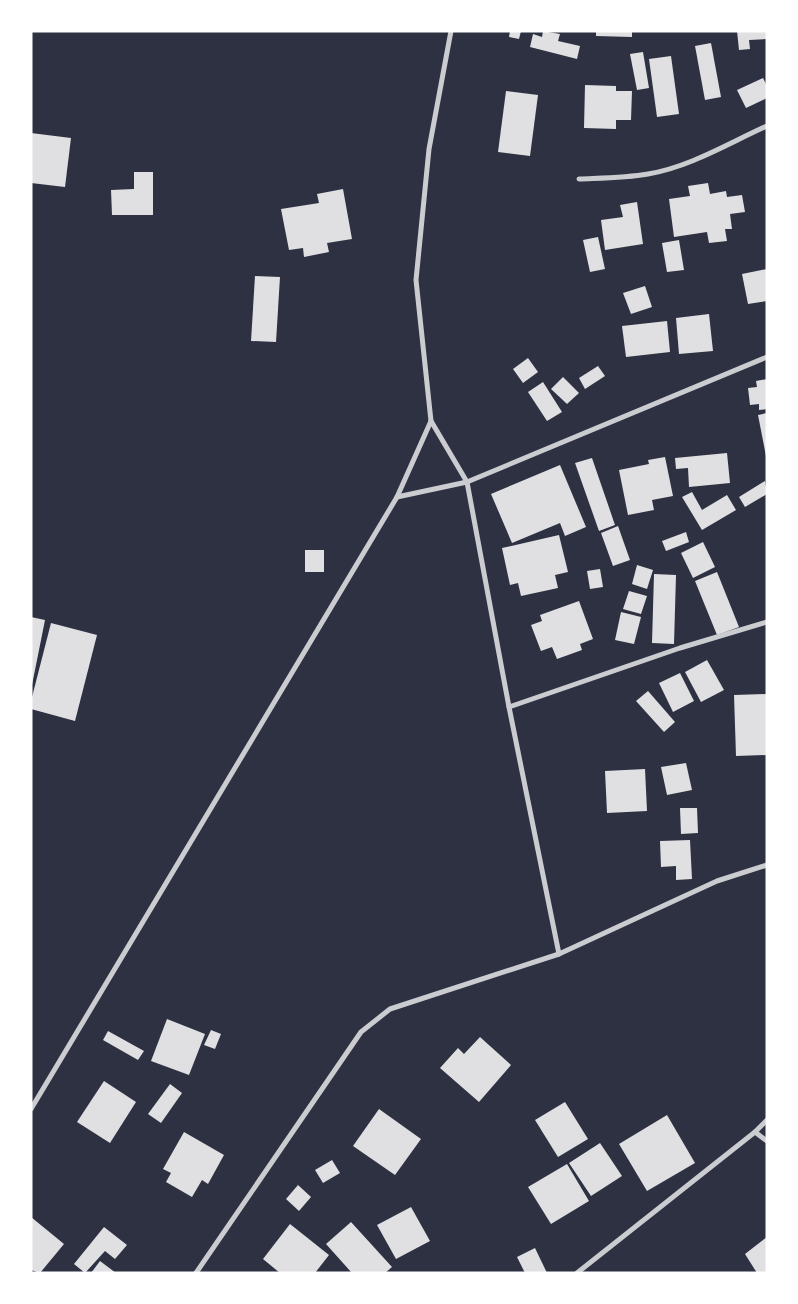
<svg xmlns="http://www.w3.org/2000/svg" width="798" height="1304" font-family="'Fira Sans Condensed',sans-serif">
<rect width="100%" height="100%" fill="#2d3142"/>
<g fill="#e0e0e3">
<polygon points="510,31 521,31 519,39 509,37"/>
<polygon points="543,31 560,34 558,41 580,46 577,59 530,47 533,34 542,37"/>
<polygon points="596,31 632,31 632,37 596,36"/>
<polygon points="737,31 767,31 767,39 749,40 750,49 739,50"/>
<polygon points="711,43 721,97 705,100 695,46"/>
<polygon points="643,52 649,88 637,90 630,54"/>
<polygon points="671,56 679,114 657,117 649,59"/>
<polygon points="763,78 767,86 767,98 746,108 737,90"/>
<polygon points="585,85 616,86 616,91 632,91 631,120 616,120 616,129 584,128"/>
<polygon points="506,91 538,95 530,156 498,152"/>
<polygon points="31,133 71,138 65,187 31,183"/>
<polygon points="134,172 153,172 153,215 112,215 111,190 134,189"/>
<polygon points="708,183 710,194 726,191 727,197 742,195 745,212 730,214 732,229 725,229 727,241 709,243 707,232 674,237 669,199 690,196 688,186"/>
<polygon points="343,189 352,239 327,243 329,252 304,257 303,248 289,250 281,209 319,203 317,194"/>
<polygon points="637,202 643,244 605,250 601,220 623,217 620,205"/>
<polygon points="598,237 605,269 590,272 583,240"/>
<polygon points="679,240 684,270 667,272 662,243"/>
<polygon points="767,269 767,301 748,304 742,274"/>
<polygon points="255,276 280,277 276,342 251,341"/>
<polygon points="645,286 652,307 631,314 623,293"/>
<polygon points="709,314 713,351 679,354 676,318"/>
<polygon points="667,321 670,352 626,357 622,326"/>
<polygon points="528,358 538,372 523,383 513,369"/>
<polygon points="598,366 605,376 585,389 579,378"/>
<polygon points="563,377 579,393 567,404 551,389"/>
<polygon points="767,379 767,409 759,410 759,404 750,405 748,388 757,387 756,381"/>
<polygon points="543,382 562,412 547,421 528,392"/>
<polygon points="767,413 767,456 766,456 758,415"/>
<polygon points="727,453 730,483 689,487 688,468 676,469 675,458"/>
<polygon points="665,457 673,496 652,500 654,510 628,515 619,470 649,464 648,460"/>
<polygon points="592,458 615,525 599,531 575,463"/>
<polygon points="560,465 586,527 565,536 560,523 512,543 491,494"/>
<polygon points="765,481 767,494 745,507 739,497"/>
<polygon points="692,492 702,510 727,495 736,510 702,530 682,497"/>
<polygon points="618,526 630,560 613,566 601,533"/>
<polygon points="686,532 689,542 666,551 662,541"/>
<polygon points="559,535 568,572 555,575 558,588 521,596 518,583 510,585 502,548"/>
<polygon points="703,542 715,567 693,578 681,553"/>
<rect x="305" y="550" width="19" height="22"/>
<polygon points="637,565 653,570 647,589 632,584"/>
<polygon points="600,569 603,587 590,589 587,571"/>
<polygon points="717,572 739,627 717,635 695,581"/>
<polygon points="654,574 676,575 674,644 652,643"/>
<polygon points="629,591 647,596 641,614 623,609"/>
<polygon points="579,601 593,639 580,644 582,650 557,659 552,647 541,651 531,625 542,621 540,615"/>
<polygon points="621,612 641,617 634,644 615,640"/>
<polygon points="31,617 45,620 32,685 31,685"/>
<polygon points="51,623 97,635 75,721 31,709 31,701"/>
<polygon points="707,660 724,690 701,702 685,672"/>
<polygon points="680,673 694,701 673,712 659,683"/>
<polygon points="648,691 675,722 664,732 636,701"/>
<polygon points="767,694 767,755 736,756 734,695"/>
<polygon points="686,763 692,790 667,795 661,767"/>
<polygon points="645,769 647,811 607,813 605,771"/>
<polygon points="680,808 697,808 698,833 681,834"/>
<polygon points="690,840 692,879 676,880 676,866 661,867 660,841"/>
<polygon points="167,1019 205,1034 189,1075 151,1061"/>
<polygon points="211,1030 221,1034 215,1049 204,1045"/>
<polygon points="108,1031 144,1051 138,1060 103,1040"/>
<polygon points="480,1037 511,1065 479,1102 440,1068 458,1048 464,1054"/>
<polygon points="104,1081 136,1102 110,1143 77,1122"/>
<polygon points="170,1084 182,1093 161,1123 148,1114"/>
<polygon points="565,1102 588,1139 558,1157 535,1120"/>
<polygon points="379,1109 421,1139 395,1175 353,1146"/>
<polygon points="667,1115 695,1163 647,1191 619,1144"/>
<polygon points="184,1132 224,1155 208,1184 202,1180 192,1197 166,1182 171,1173 163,1169"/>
<polygon points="600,1143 622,1176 591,1196 569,1163"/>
<polygon points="332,1160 340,1173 323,1183 315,1170"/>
<polygon points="567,1164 589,1201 551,1224 528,1187"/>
<polygon points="298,1185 311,1197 299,1211 286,1199"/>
<polygon points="411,1207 430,1241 396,1259 377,1225"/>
<polygon points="31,1217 64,1244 40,1273 31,1270"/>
<polygon points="351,1222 392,1267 385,1273 352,1273 326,1244"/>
<polygon points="290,1224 329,1255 315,1273 280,1273 263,1259"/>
<polygon points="104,1227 127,1245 115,1259 105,1251 85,1273 74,1264"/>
<polygon points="767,1237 767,1273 757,1273 745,1254"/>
<polygon points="535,1248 547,1273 525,1273 517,1257"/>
<polygon points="100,1261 116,1273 91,1273"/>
</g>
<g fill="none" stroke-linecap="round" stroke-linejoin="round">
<g stroke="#caccd0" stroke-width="5">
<path d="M579,179C602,178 625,178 648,174C690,167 729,143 767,126"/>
<polyline points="431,421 467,482 509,707 559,954"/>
<polyline points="397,497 467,482 767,357"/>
<polyline points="509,707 680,648 767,622"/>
<polyline points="31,1109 397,497 431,421 416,280 429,149 451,31"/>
<polyline points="755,1132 767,1141"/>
<polyline points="196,1273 361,1032 390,1009 559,954 717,881 767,865"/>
<polyline points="577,1273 755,1132 767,1120"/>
</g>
</g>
<rect width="798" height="1304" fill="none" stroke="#ffffff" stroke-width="65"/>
</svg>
